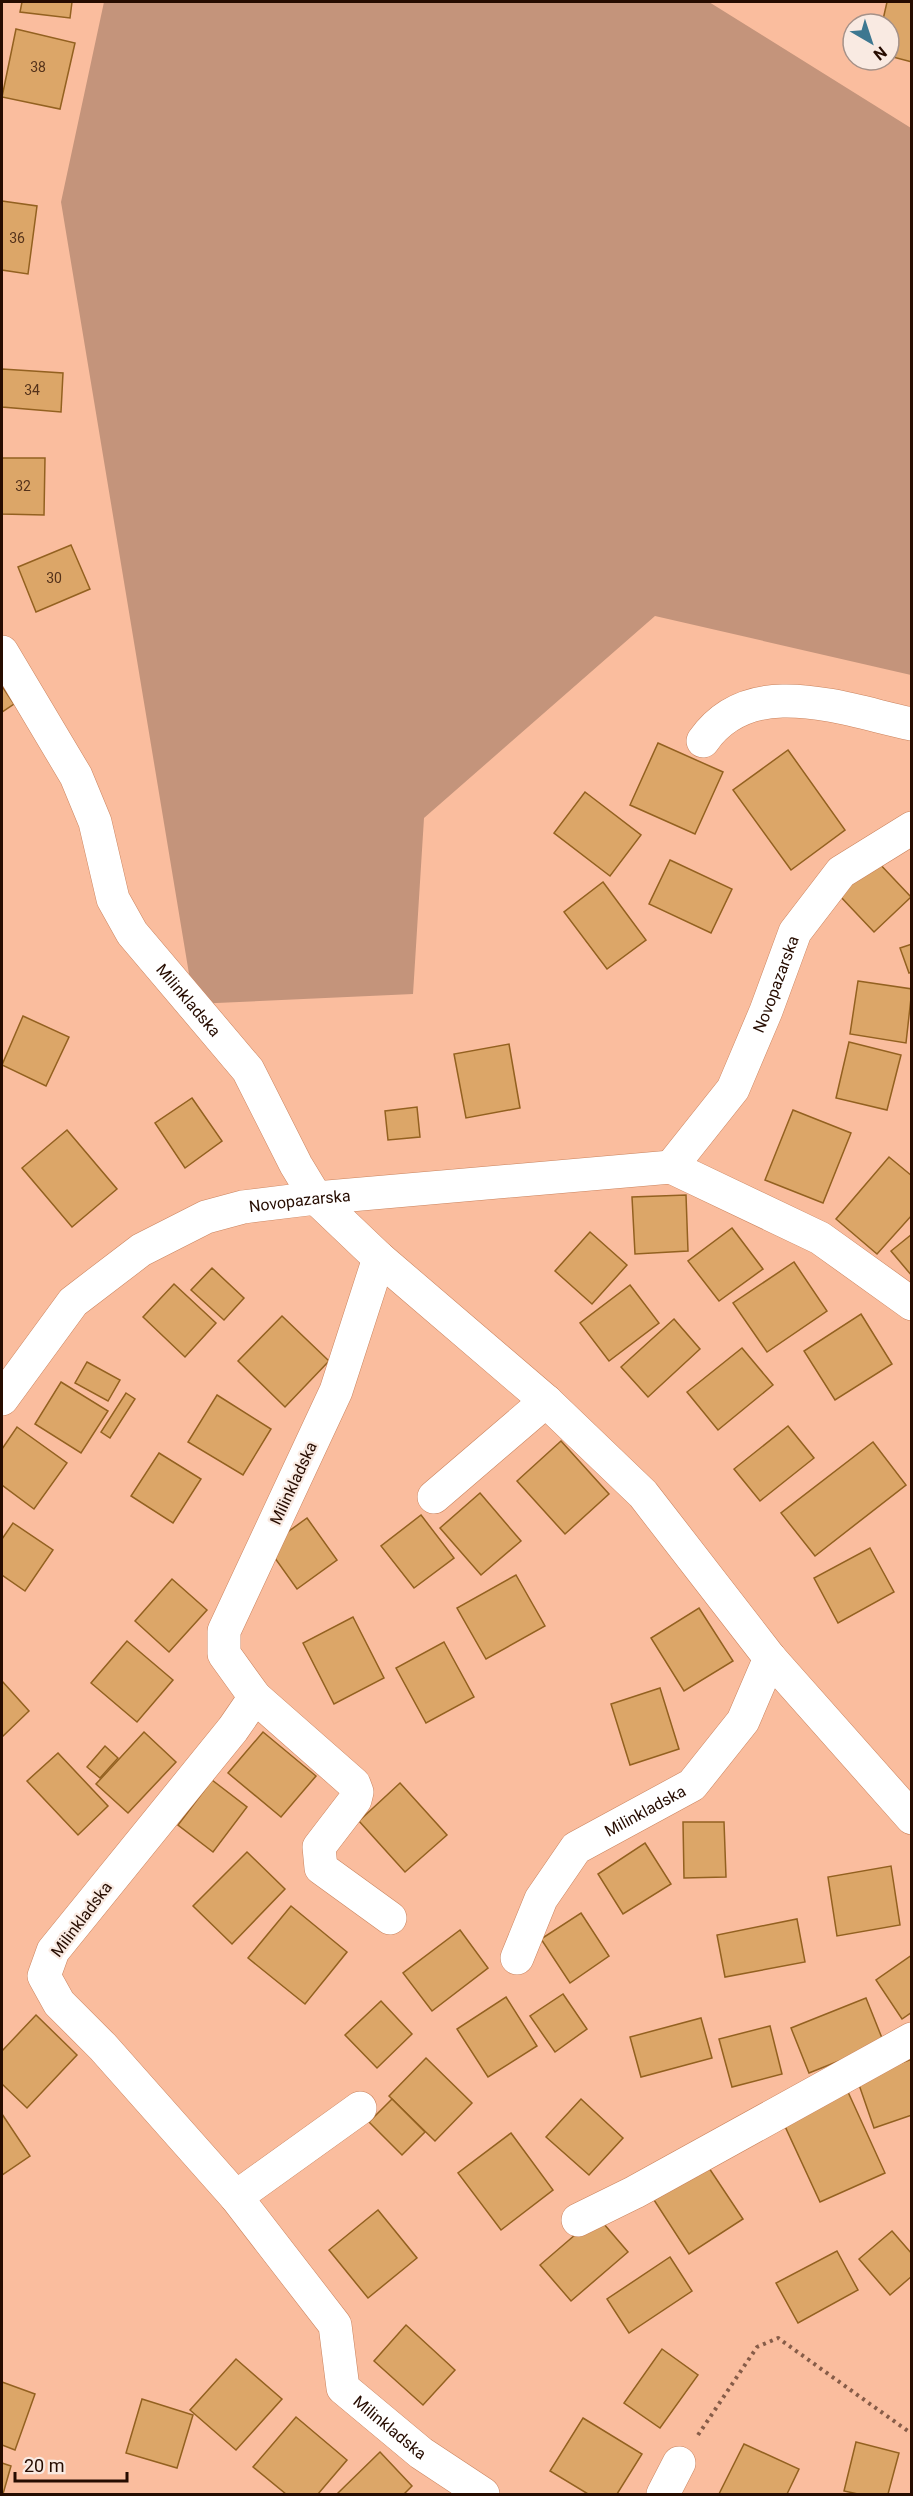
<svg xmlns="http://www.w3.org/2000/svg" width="913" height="2496" font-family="Roboto,sans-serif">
<rect width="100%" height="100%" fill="#fabd9e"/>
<polygon fill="#c4947b" points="104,2 709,2 911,128 911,675 655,616 424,818 413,994 194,1004 61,202"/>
<g fill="#dca668" stroke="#936120" stroke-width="1.5">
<polygon points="22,2 72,2 70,18 20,12"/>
<polygon points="887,2 912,2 912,62 889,56 889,24 882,24"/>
<polygon points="16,29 75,43 60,109 2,97"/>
<polygon points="2,201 37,206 28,274 2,270"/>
<polygon points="2,369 63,373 61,412 2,407"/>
<polygon points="2,458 45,458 44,515 2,514"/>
<polygon points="71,545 90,589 36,612 18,567"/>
<polygon points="2,686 14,704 2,712"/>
<polygon points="658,743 723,772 695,834 630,805"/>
<polygon points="788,750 845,830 791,870 733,790"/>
<polygon points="585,792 641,835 610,876 554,833"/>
<polygon points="670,860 732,889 711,933 649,904"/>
<polygon points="876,860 911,897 874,932 839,895"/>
<polygon points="603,882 646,940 607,969 564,912"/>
<polygon points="912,944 912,972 909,973 900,948"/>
<polygon points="858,981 912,989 906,1043 850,1034"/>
<polygon points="23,1016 69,1037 46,1086 2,1065"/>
<polygon points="849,1042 901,1055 887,1110 836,1098"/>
<polygon points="509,1044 520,1108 466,1118 454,1054"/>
<polygon points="192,1098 222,1141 185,1168 155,1123"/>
<polygon points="417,1107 420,1137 388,1140 385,1111"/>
<polygon points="793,1110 851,1133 823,1203 765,1180"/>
<polygon points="67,1130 117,1189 72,1227 22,1168"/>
<polygon points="889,1157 912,1176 912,1215 877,1254 836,1219"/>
<polygon points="686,1195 688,1251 635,1254 632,1197"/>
<polygon points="732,1228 763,1269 719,1301 688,1261"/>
<polygon points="590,1232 627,1265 592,1304 555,1271"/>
<polygon points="912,1234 912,1276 891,1251"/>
<polygon points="794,1262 827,1311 767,1352 733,1303"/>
<polygon points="212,1268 244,1298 224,1320 191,1290"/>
<polygon points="174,1284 216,1323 185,1357 143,1317"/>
<polygon points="630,1285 659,1323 609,1361 580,1323"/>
<polygon points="861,1314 892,1364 835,1400 804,1351"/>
<polygon points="282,1316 329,1361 285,1407 238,1361"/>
<polygon points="674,1319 700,1349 648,1397 621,1367"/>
<polygon points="742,1348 773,1385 718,1430 687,1392"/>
<polygon points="87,1362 120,1380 108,1401 75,1383"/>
<polygon points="61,1382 108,1411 81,1453 35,1424"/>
<polygon points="126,1393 135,1399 110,1438 101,1432"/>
<polygon points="217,1395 271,1429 243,1475 188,1442"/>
<polygon points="788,1426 814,1458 760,1501 734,1469"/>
<polygon points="17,1427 67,1463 34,1509 2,1485 2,1449"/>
<polygon points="561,1441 609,1494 565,1534 517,1481"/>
<polygon points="873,1442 906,1485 815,1556 781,1513"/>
<polygon points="159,1453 201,1479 173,1523 131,1496"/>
<polygon points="480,1493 521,1541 481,1575 440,1528"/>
<polygon points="421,1515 454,1558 414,1588 381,1546"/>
<polygon points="307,1518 337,1560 297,1589 267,1547"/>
<polygon points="13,1523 53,1550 25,1591 2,1575 2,1539"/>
<polygon points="870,1548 894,1592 838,1623 814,1578"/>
<polygon points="516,1575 545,1626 486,1659 457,1608"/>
<polygon points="172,1579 207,1610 169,1652 135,1621"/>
<polygon points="699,1608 733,1661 684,1691 651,1638"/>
<polygon points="353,1617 384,1678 334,1704 303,1643"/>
<polygon points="127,1641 173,1680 137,1722 91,1683"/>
<polygon points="444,1642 474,1697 426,1723 396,1668"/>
<polygon points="2,1681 29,1711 2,1737"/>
<polygon points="660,1688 679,1749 630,1765 611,1704"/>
<polygon points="144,1732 176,1762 128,1813 96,1784"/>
<polygon points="263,1732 316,1776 281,1817 228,1773"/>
<polygon points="105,1746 118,1758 100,1778 87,1767"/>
<polygon points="58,1753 108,1806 78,1835 27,1781"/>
<polygon points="212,1780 247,1807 213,1852 178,1825"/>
<polygon points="400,1783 447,1835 405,1872 359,1821"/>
<polygon points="683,1822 724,1822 726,1877 684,1878"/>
<polygon points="645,1843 671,1884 623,1914 598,1874"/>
<polygon points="247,1852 285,1889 232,1944 193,1906"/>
<polygon points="891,1866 900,1925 837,1936 828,1877"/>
<polygon points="291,1906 347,1952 305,2004 248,1958"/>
<polygon points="581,1913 609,1956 570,1983 541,1939"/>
<polygon points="797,1919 805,1962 725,1977 717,1935"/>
<polygon points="460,1930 488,1968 432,2011 403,1973"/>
<polygon points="912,1955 912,2012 902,2019 876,1980"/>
<polygon points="563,1994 587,2029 555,2052 530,2016"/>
<polygon points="506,1997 537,2046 488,2077 457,2029"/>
<polygon points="866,1998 884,2043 809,2073 791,2028"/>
<polygon points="381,2001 412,2034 377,2068 345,2035"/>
<polygon points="36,2015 77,2055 27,2108 2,2084 2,2051"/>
<polygon points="701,2018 712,2058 641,2077 630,2037"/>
<polygon points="770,2026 782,2074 732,2087 719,2039"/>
<polygon points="426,2058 472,2103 435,2141 389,2096"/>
<polygon points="912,2059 912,2115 874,2128 857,2079"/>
<polygon points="848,2092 885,2173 820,2202 783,2122"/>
<polygon points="392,2099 425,2132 402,2155 369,2122"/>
<polygon points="581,2099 623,2138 589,2175 546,2137"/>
<polygon points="2,2114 30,2156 2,2175"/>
<polygon points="511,2133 553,2190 501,2230 458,2173"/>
<polygon points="707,2165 743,2219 689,2254 654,2200"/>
<polygon points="378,2210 417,2258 368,2298 329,2250"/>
<polygon points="597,2216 628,2252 571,2301 540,2265"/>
<polygon points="892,2231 912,2254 912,2276 890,2295 859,2259"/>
<polygon points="837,2251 858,2290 798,2323 776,2283"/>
<polygon points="670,2257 692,2291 629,2333 607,2299"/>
<polygon points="406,2325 455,2370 423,2405 374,2361"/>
<polygon points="662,2349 698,2375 660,2428 624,2403"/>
<polygon points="236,2359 282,2399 236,2450 190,2410"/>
<polygon points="2,2382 35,2394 15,2450 2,2445"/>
<polygon points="142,2399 193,2415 177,2468 126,2453"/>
<polygon points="296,2417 347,2460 318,2494 286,2494 253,2467"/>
<polygon points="583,2418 642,2454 617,2494 588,2494 550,2471"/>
<polygon points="856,2442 899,2453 888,2494 858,2494 844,2491"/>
<polygon points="744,2444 799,2469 787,2494 719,2494"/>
<polygon points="380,2452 412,2486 404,2494 337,2494"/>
<polygon points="2,2463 11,2466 3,2494 2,2494"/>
</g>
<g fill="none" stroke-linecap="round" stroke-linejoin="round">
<g stroke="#ca835d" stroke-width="34">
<g id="minor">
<path id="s1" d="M2,652L76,776L95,822L113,899L132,933L248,1070L296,1165L316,1198L379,1258L546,1401L643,1494L770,1658L912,1818"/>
<path d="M703,741C751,672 844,710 912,724"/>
<path id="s2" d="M671,1167L733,1089L766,1011L795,932L841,872L912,828"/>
<path id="s3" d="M379,1258L336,1391L224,1631V1654L255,1697L233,1729L53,1951L44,1976L59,2003L103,2047L236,2197L335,2325L343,2388L421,2453L483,2494"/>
<path id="s4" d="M2,1399L73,1302L141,1250L206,1217L243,1207L316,1198L671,1167L820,1238L912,1304"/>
<polyline points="434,1497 546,1401"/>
<polyline points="255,1697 354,1784 357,1792 355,1800 319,1847 321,1868 390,1918"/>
<path id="s5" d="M517,1958L541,1899L576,1848L692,1785L743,1721L770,1658"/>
<polyline points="236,2197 360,2108"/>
<polyline points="578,2220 635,2192 912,2039"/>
<polyline points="663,2494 679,2463"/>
</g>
</g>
<polyline stroke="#865c48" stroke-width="4" stroke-dasharray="3 4.5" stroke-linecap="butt" points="698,2435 757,2347 778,2338 912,2434"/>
<use href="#minor" stroke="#fff" stroke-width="33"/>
</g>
<g text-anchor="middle" stroke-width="4.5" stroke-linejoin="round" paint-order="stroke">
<g font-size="14" fill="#54321a">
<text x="38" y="72">38</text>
<text x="17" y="243">36</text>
<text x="32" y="395">34</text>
<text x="23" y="491">32</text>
<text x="54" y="583">30</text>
</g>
<g font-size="16" fill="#260c00" stroke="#f9eae2">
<text dy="6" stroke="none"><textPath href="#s2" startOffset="213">Novopazarska</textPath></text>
<text dy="6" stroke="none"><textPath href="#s1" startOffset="400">Milinkladska</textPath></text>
<text dy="6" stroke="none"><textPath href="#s4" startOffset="374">Novopazarska</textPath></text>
<text transform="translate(293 1483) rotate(-65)" y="6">Milinkladska</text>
<text dy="6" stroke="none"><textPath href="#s5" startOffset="204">Milinkladska</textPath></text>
<text transform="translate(81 1919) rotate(-53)" y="6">Milinkladska</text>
<text dy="6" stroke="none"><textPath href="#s3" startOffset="1412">Milinkladska</textPath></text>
</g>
</g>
<rect width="913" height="2496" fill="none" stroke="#260c00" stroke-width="6"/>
<g transform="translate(871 42) rotate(141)"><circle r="28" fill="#f9eae2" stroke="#a59188" stroke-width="1.5"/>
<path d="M0-4.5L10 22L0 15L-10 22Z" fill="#3d7790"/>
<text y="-9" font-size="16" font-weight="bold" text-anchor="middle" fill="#260c00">N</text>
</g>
<path d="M15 2472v9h112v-9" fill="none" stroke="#260c00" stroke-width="3"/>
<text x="24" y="2472" font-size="18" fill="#260c00" stroke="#f9eae2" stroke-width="4.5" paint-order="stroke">20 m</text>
</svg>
